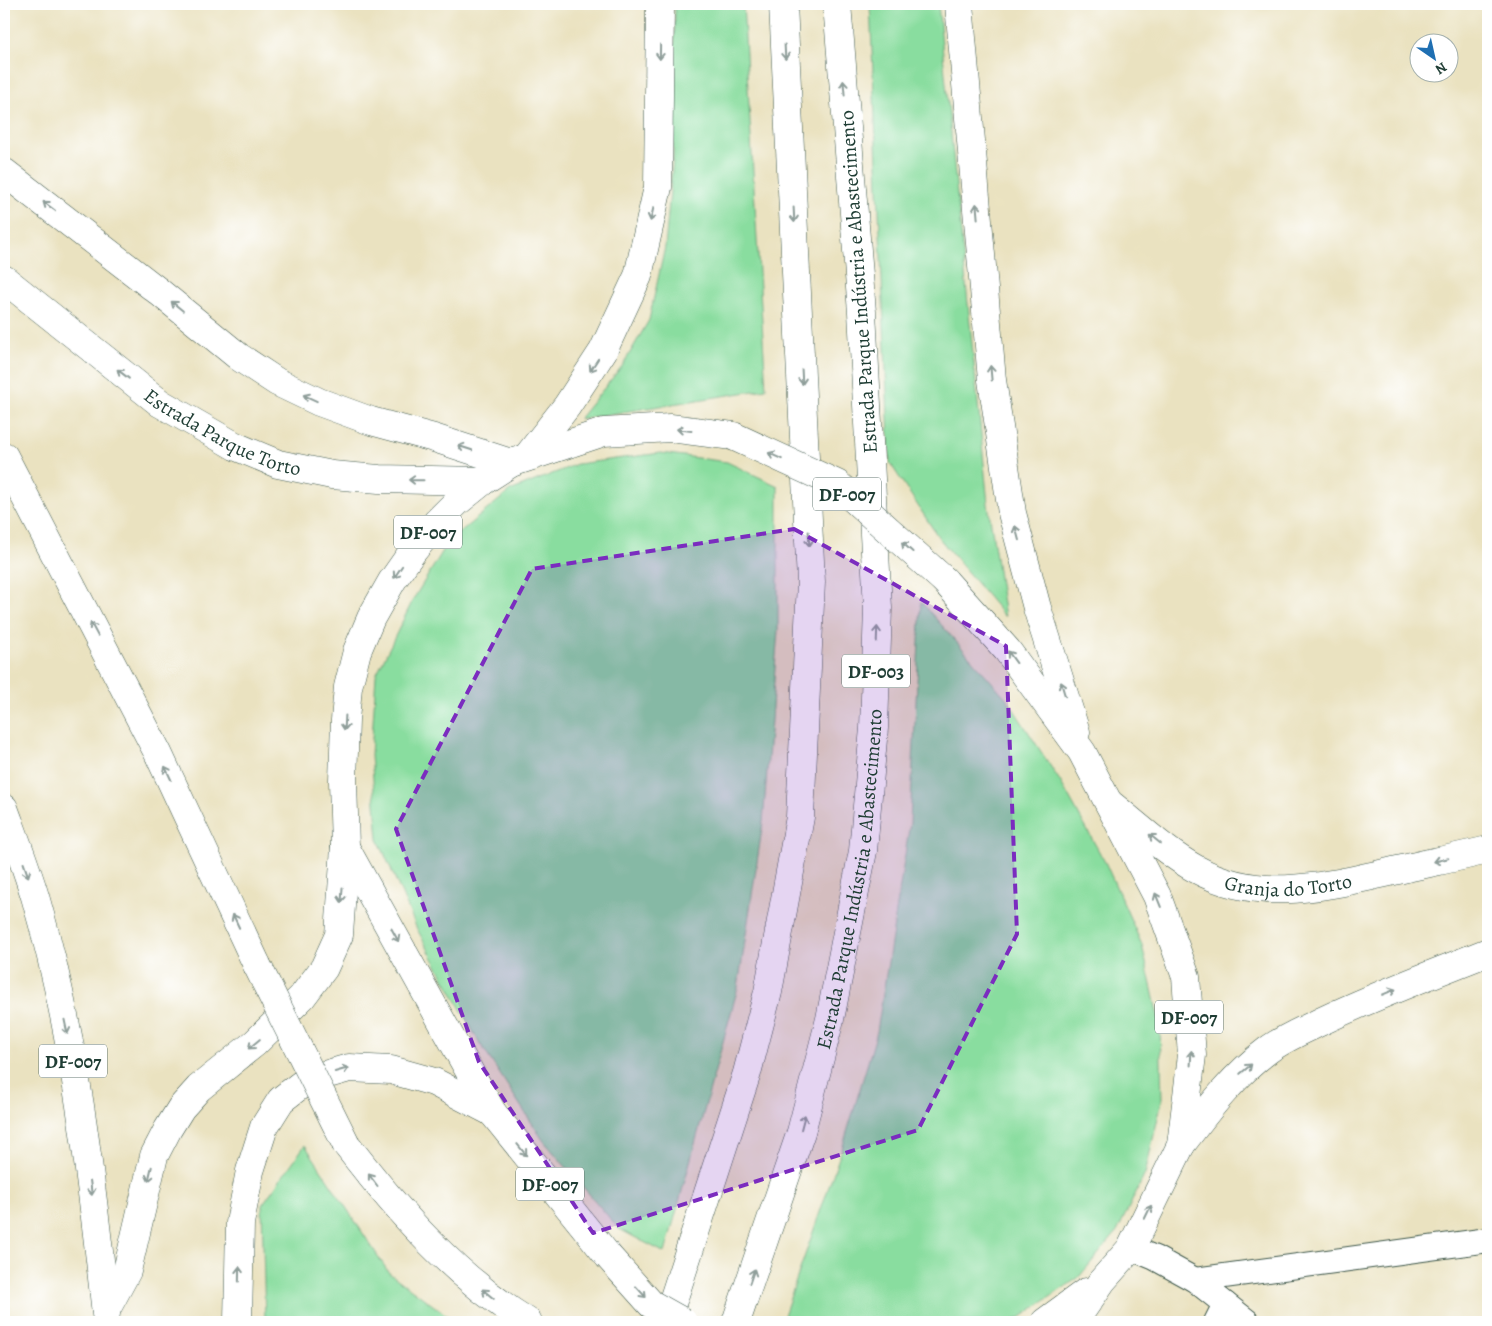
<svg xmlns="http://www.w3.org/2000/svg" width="1492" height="1326" font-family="Alegreya,serif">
<rect width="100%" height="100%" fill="#fff"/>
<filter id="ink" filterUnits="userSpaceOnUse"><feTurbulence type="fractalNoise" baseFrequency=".02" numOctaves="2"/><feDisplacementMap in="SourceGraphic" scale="10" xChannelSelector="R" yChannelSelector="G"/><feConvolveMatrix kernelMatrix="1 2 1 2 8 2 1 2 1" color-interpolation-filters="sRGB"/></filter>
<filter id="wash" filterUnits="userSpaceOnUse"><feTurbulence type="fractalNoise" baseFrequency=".0096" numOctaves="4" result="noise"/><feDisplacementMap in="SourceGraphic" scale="20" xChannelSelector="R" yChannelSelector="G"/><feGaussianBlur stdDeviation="1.12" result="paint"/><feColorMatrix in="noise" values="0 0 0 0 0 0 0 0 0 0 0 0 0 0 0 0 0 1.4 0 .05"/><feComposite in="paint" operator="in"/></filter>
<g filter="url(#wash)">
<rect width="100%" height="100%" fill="#eae2c0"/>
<g fill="#89dd9f" stroke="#548d6a">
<polygon points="675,4 743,4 766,389 579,419 623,365 649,320 665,247 673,159"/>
<polygon points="870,4 938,4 988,504 1005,617 939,538 890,463"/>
<polygon points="661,453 727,462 778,486 778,630 763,822 738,987 665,1253 619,1229 543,1140 479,1042 417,929 378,839 371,755 376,675 414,598 449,541 510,491 577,464"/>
<polygon points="921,602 1007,699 1060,781 1106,864 1142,945 1160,1025 1162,1100 1145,1174 1117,1232 1078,1278 1018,1319 1008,1322 783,1322 782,1321 842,1149 877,1032 910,823"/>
<polygon points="305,1145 389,1273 456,1322 265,1322 262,1205"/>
</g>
</g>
<g filter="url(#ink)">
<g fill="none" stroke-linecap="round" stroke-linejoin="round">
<g stroke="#3d5649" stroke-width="26">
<g id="street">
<polyline points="1131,1248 1155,1258 1195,1280 1248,1322"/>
<polyline points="1195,1280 1488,1240"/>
<polyline points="1216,1322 1225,1304"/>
</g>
</g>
<g stroke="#3d5649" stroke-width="29">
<g id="secondary">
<path id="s1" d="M1109,803C1137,825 1165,852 1196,869C1258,903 1321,887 1385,873C1419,865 1454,858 1488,850"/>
<path d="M1181,1145C1207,1111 1233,1076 1268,1050C1284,1038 1304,1030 1322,1021C1376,995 1433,974 1488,952"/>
</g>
</g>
<g stroke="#3d5649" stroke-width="29">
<polyline id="primary" points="4,172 158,291 239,357 277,382 319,402 371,421 434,438 511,463"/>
</g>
<g stroke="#3d5649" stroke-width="29">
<g id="highway">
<polyline points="959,4 992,380 1012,513 1037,608 1076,732"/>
<path id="s2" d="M4,279L160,403L235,446L278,464L332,475L379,479L483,481"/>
<polyline points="4,456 158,753 257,965"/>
<polyline points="527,457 567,406 603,351 638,276 658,187 660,4"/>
<polyline points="944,580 1007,650 1082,752 1157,896 1186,977 1192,1055 1181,1145 1131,1248 1102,1281 1074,1322"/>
<path d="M4,808C15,838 27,869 36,900C75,1035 91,1176 106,1314"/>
<polyline points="345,847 492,1112 608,1256"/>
<path d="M346,1144C398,1212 455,1277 528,1322"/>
<polyline points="106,1310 127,1271 154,1156 168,1129 181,1108 199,1088 255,1043 302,997 324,968 339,935 345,847 343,781 345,720 348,687 357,651 371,618 392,581 413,551 437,522 457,502 483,481 511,463 604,432 670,428 733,436"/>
<polyline points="238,1322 240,1223 250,1171 264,1127 281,1100 307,1080 349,1068 391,1070 434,1082 492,1112"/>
<polyline points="666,1322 747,1073 768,992 800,817 811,582 783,4"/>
<path id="s3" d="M736,1322L801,1132L830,1019L863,851L874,728L878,608L862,312L837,4"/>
<polyline points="1045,1322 1086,1292"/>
</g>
</g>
<use href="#street" stroke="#fff" stroke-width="24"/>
<use href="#secondary" stroke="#fff" stroke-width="28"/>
<use href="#primary" stroke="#fff" stroke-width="28"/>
<use href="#highway" stroke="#fff" stroke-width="28"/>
<g stroke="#3d5649" stroke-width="29" stroke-linecap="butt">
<g id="highway-bridge">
<polyline points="733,436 837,484 944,580"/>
<polyline points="257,965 346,1144"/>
<polyline points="608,1256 651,1304 683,1322"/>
</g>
</g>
<use href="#highway-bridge" stroke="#fff" stroke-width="28"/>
</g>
<defs><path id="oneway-shaft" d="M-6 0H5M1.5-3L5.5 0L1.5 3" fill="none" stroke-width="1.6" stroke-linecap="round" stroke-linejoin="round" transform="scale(1.25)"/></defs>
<g stroke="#8f9e9a">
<use href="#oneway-shaft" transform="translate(660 52) rotate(91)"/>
<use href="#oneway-shaft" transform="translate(785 52) rotate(87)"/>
<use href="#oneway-shaft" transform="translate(844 88) rotate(-95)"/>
<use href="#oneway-shaft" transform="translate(49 206) rotate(-143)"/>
<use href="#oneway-shaft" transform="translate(977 211) rotate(-95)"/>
<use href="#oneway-shaft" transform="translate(652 214) rotate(103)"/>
<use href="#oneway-shaft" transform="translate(794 215) rotate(87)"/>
<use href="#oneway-shaft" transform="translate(177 306) rotate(-141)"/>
<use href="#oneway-shaft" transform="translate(594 365) rotate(123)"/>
<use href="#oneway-shaft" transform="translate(991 373) rotate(-95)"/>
<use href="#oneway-shaft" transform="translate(123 374) rotate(-142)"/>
<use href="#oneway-shaft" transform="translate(802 377) rotate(87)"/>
<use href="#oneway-shaft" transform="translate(310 398) rotate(-155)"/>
<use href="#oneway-shaft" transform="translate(684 430) rotate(-173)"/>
<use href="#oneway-shaft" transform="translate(465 448) rotate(-162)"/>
<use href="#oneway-shaft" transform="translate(775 456) rotate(-155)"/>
<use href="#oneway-shaft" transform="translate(416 480) rotate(-179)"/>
<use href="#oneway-shaft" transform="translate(1017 533) rotate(-105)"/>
<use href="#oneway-shaft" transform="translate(809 539) rotate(87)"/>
<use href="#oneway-shaft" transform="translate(907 547) rotate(-138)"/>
<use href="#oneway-shaft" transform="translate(398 572) rotate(124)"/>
<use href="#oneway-shaft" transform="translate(94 629) rotate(-118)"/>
<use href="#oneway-shaft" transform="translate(877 634) rotate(-88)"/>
<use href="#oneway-shaft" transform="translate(1012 657) rotate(-126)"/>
<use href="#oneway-shaft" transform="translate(1063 689) rotate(-107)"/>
<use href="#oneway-shaft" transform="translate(345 723) rotate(93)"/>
<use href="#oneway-shaft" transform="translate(168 773) rotate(-115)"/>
<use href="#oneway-shaft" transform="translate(1155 839) rotate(-141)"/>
<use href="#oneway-shaft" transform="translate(1441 860) rotate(167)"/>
<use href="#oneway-shaft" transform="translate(26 870) rotate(71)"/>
<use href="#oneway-shaft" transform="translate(342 895) rotate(94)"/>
<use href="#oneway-shaft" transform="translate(1158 900) rotate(-112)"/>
<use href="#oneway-shaft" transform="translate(236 921) rotate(-115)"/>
<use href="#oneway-shaft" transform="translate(395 935) rotate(61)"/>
<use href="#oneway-shaft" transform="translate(1389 992) rotate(-22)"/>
<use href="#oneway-shaft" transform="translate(66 1027) rotate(78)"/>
<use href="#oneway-shaft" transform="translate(254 1044) rotate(140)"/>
<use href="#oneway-shaft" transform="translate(1191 1058) rotate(-87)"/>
<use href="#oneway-shaft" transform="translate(1246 1069) rotate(-40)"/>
<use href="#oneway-shaft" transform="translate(342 1070) rotate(-16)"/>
<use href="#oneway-shaft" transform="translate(803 1122) rotate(-75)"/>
<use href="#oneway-shaft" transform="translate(522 1150) rotate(51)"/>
<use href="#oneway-shaft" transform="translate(150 1174) rotate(103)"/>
<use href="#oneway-shaft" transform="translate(373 1180) rotate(-127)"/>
<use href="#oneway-shaft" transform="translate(91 1188) rotate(83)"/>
<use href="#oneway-shaft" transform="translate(1148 1212) rotate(-64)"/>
<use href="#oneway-shaft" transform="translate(239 1274) rotate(-89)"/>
<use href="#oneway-shaft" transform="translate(752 1276) rotate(-71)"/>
<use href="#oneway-shaft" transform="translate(641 1292) rotate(48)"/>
<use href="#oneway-shaft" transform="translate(488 1294) rotate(-140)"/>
</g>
</g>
<path fill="#7b2cbf" fill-opacity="0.2" stroke="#7b2cbf" stroke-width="4" stroke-dasharray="10 6" stroke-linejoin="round" d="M794,529L1006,646L1017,934L918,1130L593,1233L479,1062L396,829L532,569Z"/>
<g text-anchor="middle" stroke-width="4.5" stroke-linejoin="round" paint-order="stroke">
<g fill="#fff" stroke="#627771" stroke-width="1">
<rect x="813" y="477.5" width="68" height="33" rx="4"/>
<rect x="394" y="515.5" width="68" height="33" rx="4"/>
<rect x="842" y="654.5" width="68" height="33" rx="4"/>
<rect x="1155" y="1000.5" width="68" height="33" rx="4"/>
<rect x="39" y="1044.5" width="68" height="33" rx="4"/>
<rect x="516" y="1167.5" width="68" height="33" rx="4"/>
</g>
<g font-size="19" font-weight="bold" fill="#1f3d34">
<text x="847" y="501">DF-007</text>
<text x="428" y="539">DF-007</text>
<text x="876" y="678">DF-003</text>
<text x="1189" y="1024">DF-007</text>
<text x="73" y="1068">DF-007</text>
<text x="550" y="1191">DF-007</text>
</g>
<g font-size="20" fill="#1f3d34" stroke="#fff">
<text transform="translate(858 282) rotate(-94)" y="7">Estrada Parque Indústria e Abastecimento</text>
<text dy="7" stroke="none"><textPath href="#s2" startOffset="269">Estrada Parque Torto</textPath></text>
<text dy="7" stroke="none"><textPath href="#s1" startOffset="205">Granja do Torto</textPath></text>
<text dy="7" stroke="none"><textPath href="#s3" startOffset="459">Estrada Parque Indústria e Abastecimento</textPath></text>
</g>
</g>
<rect width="1492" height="1326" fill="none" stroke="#fff" stroke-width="20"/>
<g transform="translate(1434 58) rotate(146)"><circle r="24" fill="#ffffff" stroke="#a5b1ae"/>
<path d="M0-4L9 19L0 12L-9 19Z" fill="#1f6fb2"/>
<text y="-8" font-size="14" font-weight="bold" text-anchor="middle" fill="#1f3d34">N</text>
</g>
</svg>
